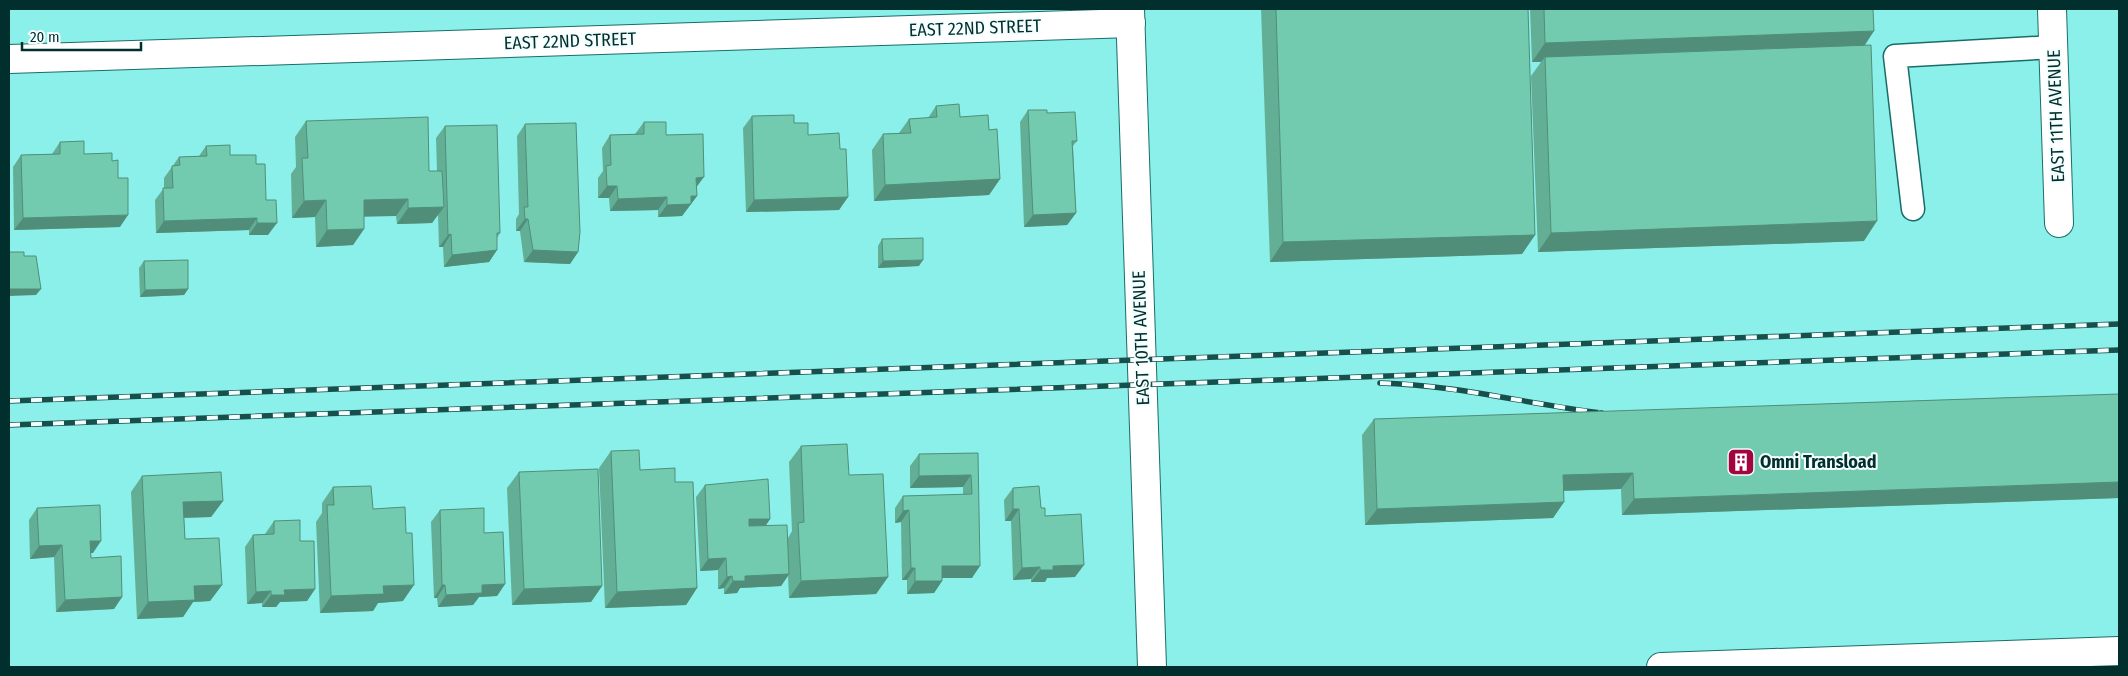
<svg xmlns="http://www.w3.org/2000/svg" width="2128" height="676" font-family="'Fira Sans Condensed',sans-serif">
<rect width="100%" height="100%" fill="#8bf0ea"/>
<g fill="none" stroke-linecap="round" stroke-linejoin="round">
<g stroke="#196d69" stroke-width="25">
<polyline id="service" points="1913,209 1895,56 2054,47"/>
</g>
<g stroke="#196d69" stroke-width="30">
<g id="minor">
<polyline points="2052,9 2059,223"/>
<polyline points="9,59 1131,23"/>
<polyline points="1661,667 2119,651"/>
</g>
</g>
<g stroke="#196d69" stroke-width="30">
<polyline id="tertiary" points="1130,9 1152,667"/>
</g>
<use href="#service" stroke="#fff" stroke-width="22"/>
<use href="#minor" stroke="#fff" stroke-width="28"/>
<use href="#tertiary" stroke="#fff" stroke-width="28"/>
<g stroke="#174f4d" stroke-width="5.5">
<g id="rail">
<path d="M1380,383C1457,385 1527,404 1602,413"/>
<polyline points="9,401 2119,324"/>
<polyline points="9,425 2119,350"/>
</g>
</g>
<use href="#rail" stroke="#f5fefe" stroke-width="4" stroke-dasharray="11" stroke-linecap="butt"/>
</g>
<g fill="#63af96">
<polygon points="1261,9 1528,9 1535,235 1522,254 1270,262"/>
<polygon points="1530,9 1873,9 1864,45 1864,241 1538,252 1531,76 1541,62 1532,62"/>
<polygon points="936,106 989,130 1000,179 989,195 874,201 872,150 883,134 899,133 909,119 928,118"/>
<polygon points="1028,110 1047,113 1077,141 1073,146 1076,213 1067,225 1024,227 1020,122"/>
<polygon points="752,116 794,123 808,135 840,149 848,197 839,210 746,212 743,128"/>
<polygon points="306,121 429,171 437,171 436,138 445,126 500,233 497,238 497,250 489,262 444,267 443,247 439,247 438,214 432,223 397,224 396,216 364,216 364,229 353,245 316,247 315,217 292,218 291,174 296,167 295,137"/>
<polygon points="644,122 666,135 696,188 697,196 682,216 658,217 658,210 610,211 609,198 598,198 598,178 603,171 602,148 610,135 635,134"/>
<polygon points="525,124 578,252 570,264 524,262 520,231 516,231 516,219 519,214 517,136"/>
<polygon points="60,142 84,154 112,161 118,178 120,227 14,230 13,167 21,155 52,154"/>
<polygon points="206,146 256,164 268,235 249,235 249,230 156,233 155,200 164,188 164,178 179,157 199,156"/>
<polygon points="882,239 919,266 878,268 878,246"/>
<polygon points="144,261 188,289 184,295 140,297 139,268"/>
<polygon points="2119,394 2119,498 1622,515 1621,489 1564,491 1564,502 1553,518 1365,525 1362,435 1374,419"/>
<polygon points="801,446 849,475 888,577 876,594 789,598 788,576 781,586 740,588 737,593 724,594 724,588 718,589 718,570 700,571 696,497 705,485 770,519 766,525 788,538 792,531 789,462"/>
<polygon points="611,451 640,470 675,482 697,588 686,605 605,608 599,468"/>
<polygon points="978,453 972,578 942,578 942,581 934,593 907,594 907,580 902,580 901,522 895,523 895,508 903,496 963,495 963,487 910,488 910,466 919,454"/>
<polygon points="519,472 602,586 591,602 512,605 507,488"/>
<polygon points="142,476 223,501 211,517 184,518 185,539 222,585 210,601 193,602 183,617 137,619 131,492"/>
<polygon points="333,487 373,509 403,601 378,603 373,611 320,613 316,522 322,513 322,503"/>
<polygon points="1013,488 1041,508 1075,577 1047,578 1045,582 1031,582 1031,579 1013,580 1011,521 1005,521 1004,500"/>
<polygon points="37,508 93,553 91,553 91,558 122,597 114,609 56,612 54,557 30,559 29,520"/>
<polygon points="440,510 484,533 505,584 497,596 479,597 473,605 438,607 437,598 434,598 431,522"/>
<polygon points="274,521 300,541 315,589 307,601 280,602 276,607 262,607 262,603 247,604 245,547 253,535 265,534"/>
</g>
<g fill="#508e7a">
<polygon points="1874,31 1861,51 1545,57 1541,62 1532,62 1545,43"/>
<polygon points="704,177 695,189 696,178"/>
<polygon points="1000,179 989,195 874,201 885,185"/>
<polygon points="607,186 617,186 609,198 598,198"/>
<polygon points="691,196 697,196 682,216 658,217 667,205"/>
<polygon points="667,197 658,210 610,211 618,199"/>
<polygon points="848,197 839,210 746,212 754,200"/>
<polygon points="408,199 396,216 352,217 364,200"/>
<polygon points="326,200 315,217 292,218 304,201"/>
<polygon points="444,207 432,223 397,224 408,208"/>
<polygon points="1076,213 1067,225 1024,227 1033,215"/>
<polygon points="128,215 120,227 14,230 23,218"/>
<polygon points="257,218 249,230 156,233 164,221"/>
<polygon points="525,219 528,219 520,231 516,231"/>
<polygon points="1877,221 1864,241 1538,252 1551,233"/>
<polygon points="257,223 277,223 268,235 249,235"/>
<polygon points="364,229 353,245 316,247 327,230"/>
<polygon points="451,234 443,247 439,247 448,235"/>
<polygon points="1535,235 1522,254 1270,262 1283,242"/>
<polygon points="497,250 489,262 444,267 452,255"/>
<polygon points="533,250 578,252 570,264 524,262"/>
<polygon points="923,260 919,266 878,268 883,261"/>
<polygon points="9,289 41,289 36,295 9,296"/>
<polygon points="188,289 184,295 140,297 145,290"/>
<polygon points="1633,473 1621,489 1552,491 1563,475"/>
<polygon points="971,475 963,487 910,488 919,476"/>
<polygon points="2119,482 2119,498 1622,515 1634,499"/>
<polygon points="223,501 211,517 171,518 183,502"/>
<polygon points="1564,502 1553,518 1365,525 1377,509"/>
<polygon points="1013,509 1019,509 1011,521 1005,521"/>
<polygon points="909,510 901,522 895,523 903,511"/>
<polygon points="749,519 770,519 762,531 741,532"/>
<polygon points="90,541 101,541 93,553 82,553"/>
<polygon points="62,545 54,557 30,559 39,546"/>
<polygon points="726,558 718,570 700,571 708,559"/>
<polygon points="1084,565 1075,577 1047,578 1045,582 1031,582 1040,570 1053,566"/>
<polygon points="942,566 980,566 972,578 933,578"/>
<polygon points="1040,567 1031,579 1013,580 1022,568"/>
<polygon points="911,568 915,568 907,580 902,580"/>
<polygon points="789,574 781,586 740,588 737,593 724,594 733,581 745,576"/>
<polygon points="732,576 724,588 718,589 727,577"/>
<polygon points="888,577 876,594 789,598 801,581"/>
<polygon points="915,581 942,581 934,593 907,594"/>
<polygon points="505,584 497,596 479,597 473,605 438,607 446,595 482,585"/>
<polygon points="222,585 210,601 193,602 183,617 137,619 148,602 194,586"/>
<polygon points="414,585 403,601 378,603 373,611 320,613 331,596 383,586"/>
<polygon points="442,585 445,585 437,598 434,598"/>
<polygon points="602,586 591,602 512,605 524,589"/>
<polygon points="697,588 686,605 605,608 617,592"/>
<polygon points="315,589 307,601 280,602 276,607 262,607 271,595 284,590"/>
<polygon points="271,591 262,603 247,604 256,592"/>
<polygon points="122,597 114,609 56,612 65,600"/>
</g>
<g fill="#73cbaf" stroke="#508e7a">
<polygon points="1276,9 1528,9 1535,235 1283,242"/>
<polygon points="1544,9 1873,9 1874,31 1545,43"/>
<polygon points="1871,45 1877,221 1551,233 1545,57"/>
<polygon points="959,104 960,117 988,115 989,130 997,129 1000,179 885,185 883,134 911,133 909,119 937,117 936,106"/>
<polygon points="1028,110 1047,110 1047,113 1075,112 1077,141 1072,141 1076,213 1033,215"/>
<polygon points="794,115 794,123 808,123 808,135 839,133 840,149 846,149 848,197 754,200 752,116"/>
<polygon points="428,117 429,171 442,171 444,207 408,208 408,199 364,200 364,229 327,230 326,200 304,201 302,158 308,158 306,121"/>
<polygon points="644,122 666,122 666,135 703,134 704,177 696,178 697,196 691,196 691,204 667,205 667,197 618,199 617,186 607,186 606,166 611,165 610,135 644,134"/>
<polygon points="576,123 580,232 578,252 533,250 528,219 525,219 524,207 528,207 525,124"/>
<polygon points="497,125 500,233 497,233 497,250 452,255 451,234 448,235 445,126"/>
<polygon points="84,141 84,154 112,153 112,161 118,160 118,178 128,178 128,215 23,218 21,155 60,154 60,142"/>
<polygon points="230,145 230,155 256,155 256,164 265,164 266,200 276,200 277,223 257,223 257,218 164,221 163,188 173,188 172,166 180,165 179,157 207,156 206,146"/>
<polygon points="923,238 923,260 883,261 882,239"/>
<polygon points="9,252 24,252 24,256 36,256 41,289 9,289"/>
<polygon points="188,260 188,289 145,290 144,261"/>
<polygon points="2119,394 2119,482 1634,499 1633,473 1563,475 1564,502 1377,509 1374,419"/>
<polygon points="847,444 849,475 883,474 888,577 801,581 798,523 804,522 801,446"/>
<polygon points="639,450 640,470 675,468 675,482 693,482 697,588 617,592 611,451"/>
<polygon points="978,453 980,566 942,566 942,581 915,581 915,568 911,568 909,510 903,511 903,496 972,494 971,475 919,476 919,454"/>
<polygon points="598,469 602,586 524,589 519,472"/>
<polygon points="221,472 223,501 183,502 185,539 219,538 222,585 194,586 195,600 148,602 142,476"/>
<polygon points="768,479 770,519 749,519 749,526 787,525 789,574 745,576 745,581 733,581 732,576 727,577 726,558 708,559 705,485"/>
<polygon points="371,486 373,509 405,507 406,533 412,533 414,585 383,586 384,594 331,596 327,505 334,505 333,487"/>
<polygon points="1039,486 1041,508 1045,508 1045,516 1081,514 1084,565 1053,566 1053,570 1040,570 1040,567 1022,568 1019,509 1013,509 1013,488"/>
<polygon points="100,505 101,541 90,541 91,558 121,556 122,597 65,600 62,545 39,546 37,508"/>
<polygon points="484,508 484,533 503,532 505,584 482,585 482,593 446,595 445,585 442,585 440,510"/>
<polygon points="300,520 300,541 314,541 315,589 284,590 285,595 271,595 271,591 256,592 253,535 274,534 274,521"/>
</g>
<defs>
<g id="building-square" transform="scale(1.4375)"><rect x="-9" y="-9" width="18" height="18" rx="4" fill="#a2053d" stroke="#f5fefe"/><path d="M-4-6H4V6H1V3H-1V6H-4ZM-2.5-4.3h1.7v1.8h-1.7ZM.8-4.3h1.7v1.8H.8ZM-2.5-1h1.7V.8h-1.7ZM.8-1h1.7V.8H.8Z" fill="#fff"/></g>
</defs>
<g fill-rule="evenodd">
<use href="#building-square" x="1741" y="462"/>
</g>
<g text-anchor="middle" stroke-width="4" stroke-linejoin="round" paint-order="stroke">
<g font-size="18" fill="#002f2e" stroke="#f5fefe">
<text transform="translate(975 28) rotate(-2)" y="6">EAST 22ND STREET</text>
<text transform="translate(570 41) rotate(-2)" y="6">EAST 22ND STREET</text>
<text transform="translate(2056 116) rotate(-92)" y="6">EAST 11TH AVENUE</text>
<text transform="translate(1141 338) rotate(-92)" y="6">EAST 10TH AVENUE</text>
</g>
<g font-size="18" font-weight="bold" fill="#002f2e" stroke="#f5fefe" text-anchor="start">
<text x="1760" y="468">Omni Transload</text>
</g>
</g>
<rect width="2128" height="676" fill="none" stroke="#002f2e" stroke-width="20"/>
<path d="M22 42v8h119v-8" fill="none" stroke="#002f2e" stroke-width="2.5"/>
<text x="30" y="42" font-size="15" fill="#002f2e" stroke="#f5fefe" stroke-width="4" paint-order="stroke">20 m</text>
</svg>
